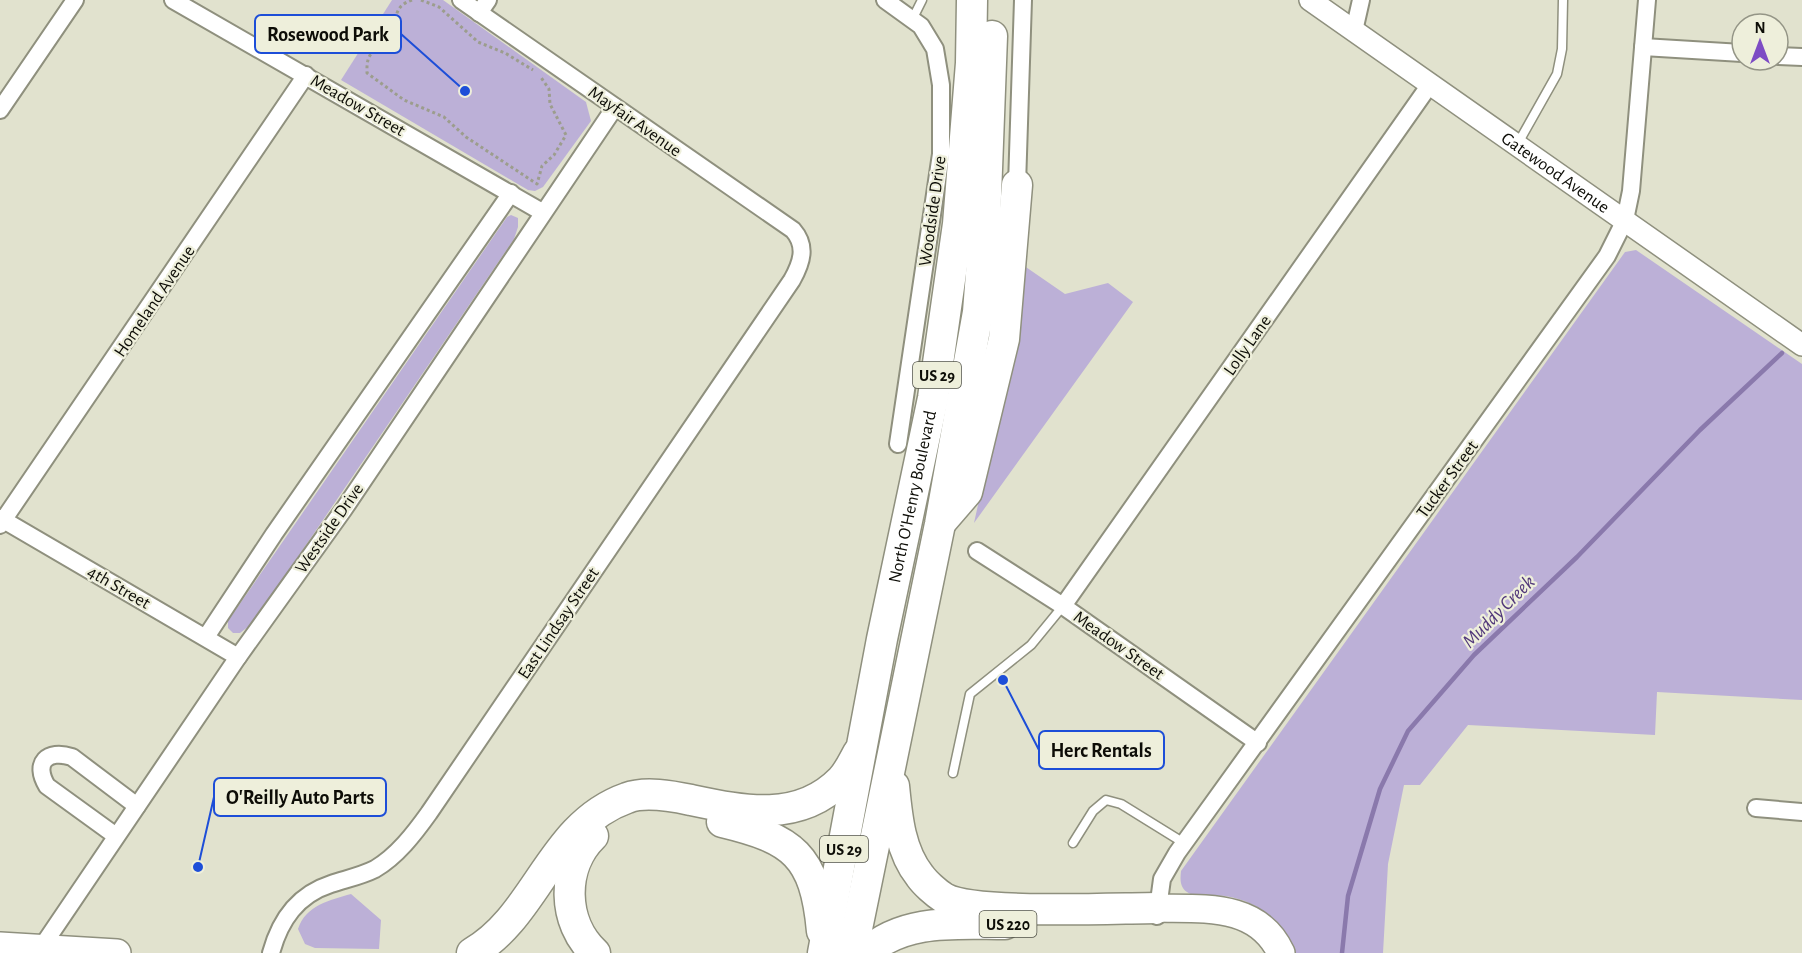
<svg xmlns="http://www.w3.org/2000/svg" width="1802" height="953" font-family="'Alegreya Sans',sans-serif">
<rect width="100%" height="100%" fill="#e1e2ce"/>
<g fill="#bcb0d7">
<polygon points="392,0 443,0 586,102 591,121 543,187 535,191 528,190 341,80"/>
<polygon points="511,215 518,218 518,227 514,239 253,623 240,633 233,633 228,628 228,621 507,217"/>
<path d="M1636,250L1802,364V700L1657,692L1655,735L1468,725L1420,785H1404L1388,864L1383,953H1295C1283,921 1258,901 1225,896C1214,895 1197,899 1187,892C1180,887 1180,880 1181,871L1625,252Z"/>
<polygon points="1020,263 1065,294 1108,283 1133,302 974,523 986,469"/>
<path d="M351,894L381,920L379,949L315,948L305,944L298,929C306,905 330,900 351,894Z"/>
</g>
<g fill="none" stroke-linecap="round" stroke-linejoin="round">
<polyline stroke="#8a79ac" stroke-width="4.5" points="1342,953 1348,896 1380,789 1408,731 1474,655 1577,557 1700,430 1782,353"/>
<g stroke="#8f907e" stroke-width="11">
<g id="service">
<polyline points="912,20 922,0"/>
<polyline points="1517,145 1557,74 1562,49 1563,0"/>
<polyline points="953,773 970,694 1031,645 1063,606"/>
<polyline points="1073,843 1093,811 1106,800 1121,804 1184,843"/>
</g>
</g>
<g stroke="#8f907e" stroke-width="20">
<g id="minor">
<polyline points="173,0 542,212"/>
<polyline points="885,0 921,26 935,49 941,85 941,154 898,444"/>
<polyline points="479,13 488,0"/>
<polyline points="1354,31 1361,0"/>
<polyline points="1643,47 1742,53"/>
<polyline points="1778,56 1802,57"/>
<polyline points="0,110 75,0"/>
<polyline points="1017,185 1023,0"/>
<polyline points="0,518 238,657"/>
<polyline points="0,525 306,75"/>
<polyline points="977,551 1063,606 1258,743"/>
<polyline points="1063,606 1431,83"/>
<polyline points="206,637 274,534 511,193"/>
<polyline points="1756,808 1802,812"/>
<path d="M116,836L47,786C33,763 47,749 72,757L137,806"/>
<polyline points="1157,916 1162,879 1177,853 1607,256 1625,220 1631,191 1647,0"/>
<polyline points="41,948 238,657 344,509 615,107"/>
<path d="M271,953C280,920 297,895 331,884C346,879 361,876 375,869C397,856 414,834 429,813L792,280C802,262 807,246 793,230L461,0"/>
</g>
</g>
<g stroke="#8f907e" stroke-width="24">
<g id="tertiary">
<path id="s1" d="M1310,0L1802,345"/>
</g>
</g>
<g stroke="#8f907e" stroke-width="30">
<g id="trunk">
<path d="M1157,908C1204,909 1258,903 1281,953"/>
<polyline points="0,946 117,953"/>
</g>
</g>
<g stroke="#8f907e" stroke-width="33">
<g id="motorway">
<polyline points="942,521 967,492 1004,339 1017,185"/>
<path d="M894,786C897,817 900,851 920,876C925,883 936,893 944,898C973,915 1116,908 1157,908"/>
<path d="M722,822C793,839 815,855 822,931"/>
<path d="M593,836C561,867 562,923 595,953"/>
<path d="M472,953C538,915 550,825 627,798C645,791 672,796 691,800C743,811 799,823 841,780C848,773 853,762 858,753"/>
<path id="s2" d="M823,953L882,639L933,398L958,224L971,63L972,0"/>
<polyline points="852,953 940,524 978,312 985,222 992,36"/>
<path d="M866,953C904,918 957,924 1005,924"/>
</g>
</g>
<g stroke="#9c9d8d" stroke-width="3" stroke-dasharray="3 3" stroke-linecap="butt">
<path d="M412,0C388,8 401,25 389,39C376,54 366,48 367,73L404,100L444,117L466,137L537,184L542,166L554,155L566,135L550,104L549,89L540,76"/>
<polyline points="421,0 439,7 478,42 505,53 533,70"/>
</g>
<use href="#service" stroke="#fff" stroke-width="8"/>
<use href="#minor" stroke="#fff" stroke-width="16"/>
<use href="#tertiary" stroke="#fff" stroke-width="21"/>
<use href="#trunk" stroke="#fff" stroke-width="27"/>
<use href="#motorway" stroke="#fff" stroke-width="30"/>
</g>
<g text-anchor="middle" stroke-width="4.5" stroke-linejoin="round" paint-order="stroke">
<g fill="#eeefdb" stroke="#505147" stroke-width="1.5">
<rect x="913" y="362" width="48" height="26" rx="4.5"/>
<rect x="820" y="836" width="48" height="26" rx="4.5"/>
<rect x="979.5" y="911" width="57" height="26" rx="4.5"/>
</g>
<g font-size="16" font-weight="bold" fill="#0d0d07">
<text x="937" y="381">US 29</text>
<text x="844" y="855">US 29</text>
<text x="1008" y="930">US 220</text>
</g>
<g font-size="18" fill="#0d0d07" stroke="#eeefdb">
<text transform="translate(358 105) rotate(30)" y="6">Meadow Street</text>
<text transform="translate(635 121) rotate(35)" y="6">Mayfair Avenue</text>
<text dy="6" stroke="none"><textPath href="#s1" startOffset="300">Gatewood Avenue</textPath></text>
<text transform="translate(932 211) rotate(-82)" y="6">Woodside Drive</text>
<text transform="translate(154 301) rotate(-56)" y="6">Homeland Avenue</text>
<text transform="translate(1247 345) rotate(-55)" y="6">Lolly Lane</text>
<text transform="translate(1447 479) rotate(-54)" y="6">Tucker Street</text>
<text dy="6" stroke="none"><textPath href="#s2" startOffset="465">North O'Henry Boulevard</textPath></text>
<text transform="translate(329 528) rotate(-55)" y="6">Westside Drive</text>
<text transform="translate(119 587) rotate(30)" y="6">4th Street</text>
<text transform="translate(558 623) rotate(-56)" y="6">East Lindsay Street</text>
<text transform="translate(1119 645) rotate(35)" y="6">Meadow Street</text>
</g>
<g font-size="20" font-style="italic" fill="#51387a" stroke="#eeefdb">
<text transform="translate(1498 611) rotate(-45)" y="7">Muddy Creek</text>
</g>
</g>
<path fill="none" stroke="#1d4ed8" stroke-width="2" d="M465 91L401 34M1003 680L1039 750M198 867L214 797"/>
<g fill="#1d4ed8" stroke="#eeefdb" stroke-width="2">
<circle cx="465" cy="91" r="6"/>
<circle cx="1003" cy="680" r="6"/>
<circle cx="198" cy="867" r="6"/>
</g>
<g fill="#eeefdb" stroke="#1d4ed8" stroke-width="2">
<rect x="255" y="15" width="146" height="38" rx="6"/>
<rect x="1039" y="731" width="125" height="38" rx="6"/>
<rect x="214" y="778" width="172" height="38" rx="6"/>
</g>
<g font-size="20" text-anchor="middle" font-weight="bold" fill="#0d0d07">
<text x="328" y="41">Rosewood Park</text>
<text x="1101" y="757">Herc Rentals</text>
<text x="300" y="804">O'Reilly Auto Parts</text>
</g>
<g transform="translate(1760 42)"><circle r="28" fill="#eeefdb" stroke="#949586" stroke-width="1.5"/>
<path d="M0-4.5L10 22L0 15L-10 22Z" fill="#7d4cc4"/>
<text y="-9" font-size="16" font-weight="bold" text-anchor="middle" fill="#0d0d07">N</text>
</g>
</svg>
